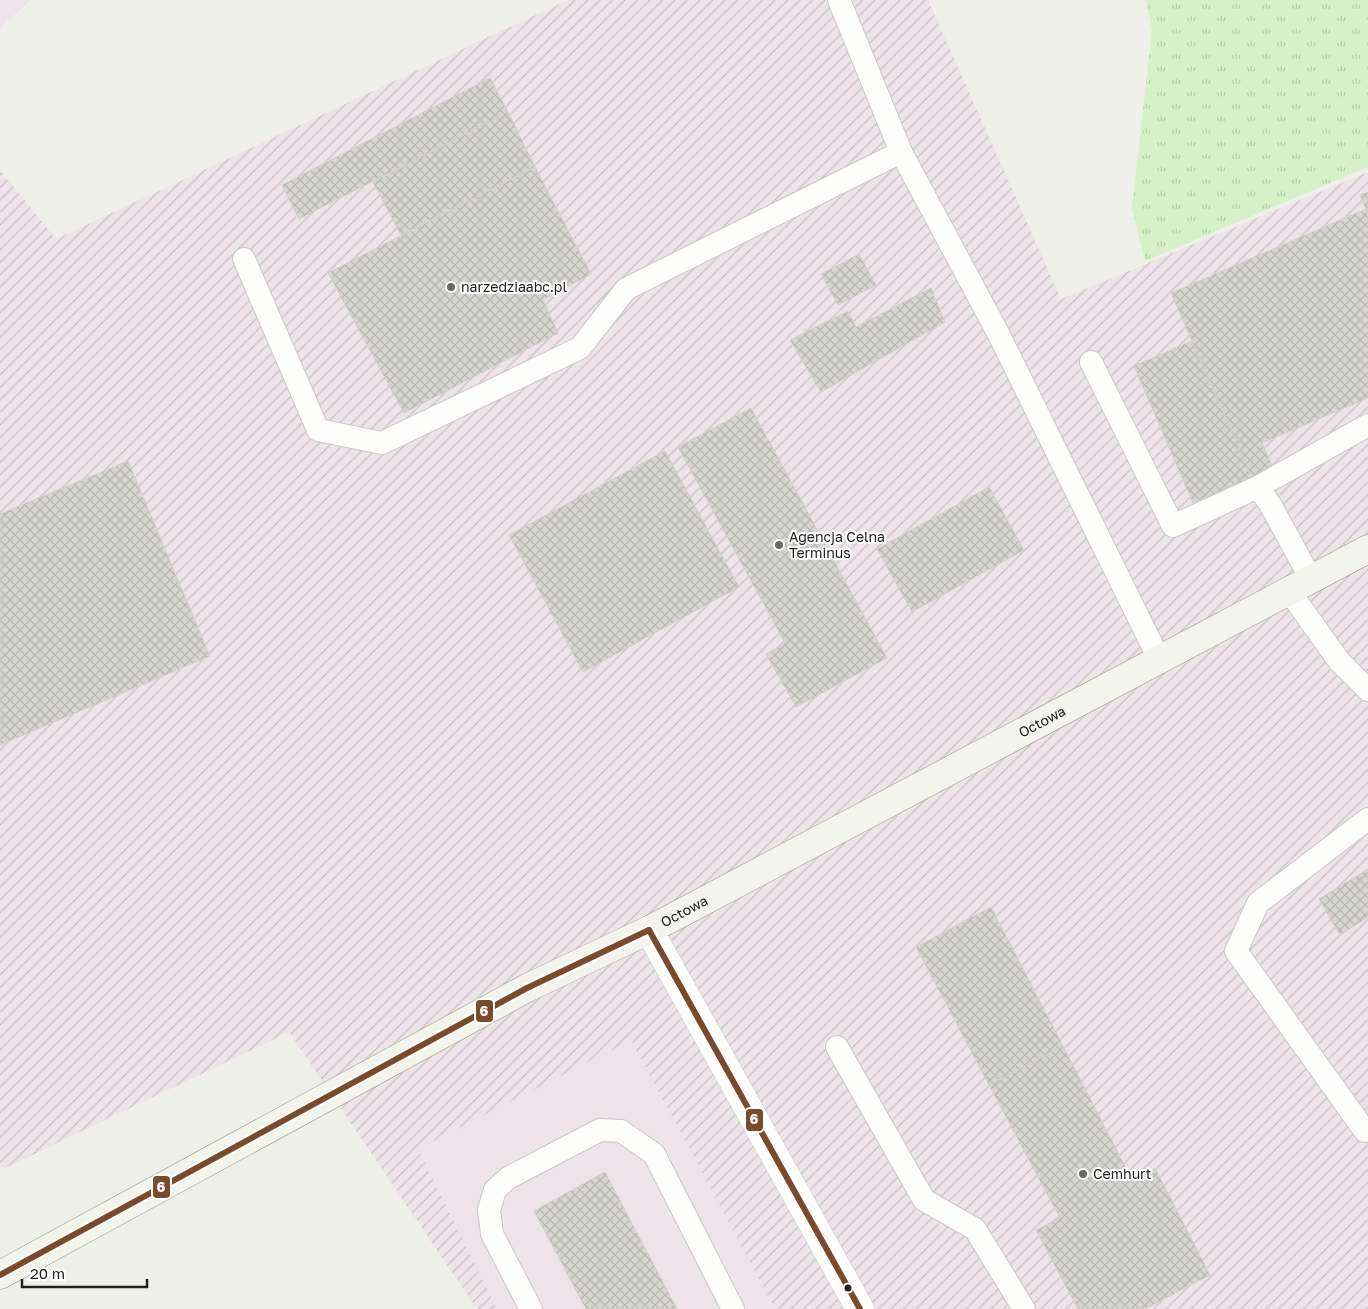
<svg xmlns="http://www.w3.org/2000/svg" width="1368" height="1309" font-family="'Golos Text',sans-serif">
<defs>
<pattern id="industrial-furrows" width="10" height="10" patternUnits="userSpaceOnUse" patternTransform="scale(1.25)"><rect width="10" height="10" fill="#ede3e8"/><path d="M-1 1l2-2M0 10L10 0M9 11l2-2" fill="none" stroke="#cbc2c7"/></pattern>
<pattern id="grass-tufts" width="24" height="20" patternUnits="userSpaceOnUse" patternTransform="scale(1.25)"><rect width="24" height="20" fill="#d6f0c7"/><path d="M3 7l-1-3M5 7V3M7 7l1-3M15 17l-1-3M17 17v-4M19 17l1-3" fill="none" stroke="#b7ceab"/></pattern>
<pattern id="building-cross-hatch" width="8" height="8" patternUnits="userSpaceOnUse" patternTransform="scale(1.25)"><rect width="8" height="8" fill="#d6d5d1"/><path d="M0 0l8 8M0 8l8-8" fill="none" stroke="#b7b7b3"/></pattern>
</defs>
<rect width="100%" height="100%" fill="#efefea"/>
<polygon fill="url(#industrial-furrows)" points="568,0 928,0 1061,299 1368,172 1368,1309 477,1309 289,1032 5,1168 0,1167 0,170 56,239"/>
<g fill="#ede3e8">
<polygon points="0,0 31,0 0,28"/>
<polygon points="631,1040 775,1309 497,1309 418,1149"/>
</g>
<polygon fill="url(#grass-tufts)" points="1146,0 1368,0 1368,167 1145,261 1132,208 1152,30"/>
<g fill="url(#building-cross-hatch)" stroke="#d3d0cb">
<polygon points="490,78 508,112 299,219 282,185"/>
<polygon points="508,112 535,167 401,235 373,182"/>
<polygon points="535,167 591,274 543,300 558,333 404,413 328,273"/>
<polygon points="1368,192 1368,214 1360,195"/>
<polygon points="1366,209 1368,214 1368,398 1262,443 1273,468 1252,478 1171,293"/>
<polygon points="859,254 876,285 838,305 821,274"/>
<polygon points="931,288 945,322 821,392 790,340 848,311 856,327"/>
<polygon points="1192,341 1252,478 1193,503 1134,366"/>
<polygon points="751,408 887,658 796,707 766,654 785,643 678,447"/>
<polygon points="665,451 739,587 583,672 509,535"/>
<polygon points="128,461 210,656 0,745 0,514"/>
<polygon points="989,487 1024,550 912,612 877,549"/>
<polygon points="1368,869 1368,917 1340,935 1319,899"/>
<polygon points="991,907 1063,1046 989,1085 916,947"/>
<polygon points="1063,1046 1132,1180 1155,1168 1210,1275 1145,1309 1078,1309 1036,1230 1060,1218 989,1085"/>
<polygon points="605,1172 677,1309 586,1309 534,1211"/>
</g>
<g fill="none" stroke-linecap="round" stroke-linejoin="round">
<g stroke="#c8c8c6" stroke-width="24">
<g id="lane">
<polyline points="839,0 901,152 998,333 1159,659"/>
<polyline points="244,259 318,430 382,443 580,348 626,289 901,152"/>
<polyline points="1091,362 1173,526 1258,487 1270,504 1311,579"/>
<polyline points="1258,487 1368,425"/>
<polyline points="1289,591 1339,661 1368,690"/>
<polyline points="1368,819 1258,903 1236,951 1365,1131 1368,1128"/>
<polyline points="837,1047 924,1200 975,1229 1024,1309"/>
<polyline points="531,1309 492,1234 489,1210 495,1190 508,1178 600,1130 621,1131 654,1154 733,1309"/>
</g>
</g>
<g stroke="#c8c8c6" stroke-width="29">
<polyline id="street" points="649,930 860,1309"/>
</g>
<g stroke="#959b80" stroke-width="29">
<g id="secondary">
<path id="s1" d="M0,1275L527,988L649,930L1368,549"/>
</g>
</g>
<use href="#lane" stroke="#fdfdfc" stroke-width="22"/>
<use href="#street" stroke="#fdfdfc" stroke-width="28"/>
<use href="#secondary" stroke="#f3f5ec" stroke-width="28"/>
<g stroke="#fff" stroke-width="10">
<g id="bus-1">
<polyline points="649,930 860,1309"/>
<polyline points="0,1275 527,988 649,930"/>
</g>
</g>
<use href="#bus-1" stroke="#7a4b2a" stroke-width="6"/>
</g>
<g fill="#696967" stroke="#fff" stroke-width="2">
<circle cx="451" cy="287" r="5"/>
<circle cx="779" cy="545" r="5"/>
<circle cx="1083" cy="1174" r="5"/>
</g>
<circle fill="#212121" stroke="#fff" stroke-width="2" cx="848" cy="1288" r="4.5"/>
<g text-anchor="middle" stroke-width="4" stroke-linejoin="round" paint-order="stroke">
<g font-size="14" fill="#212121" stroke="#fff" text-anchor="start">
<text x="461" y="292">narzedziaabc.pl</text>
<text x="789" y="542">Agencja Celna<tspan x="789" dy="16">Terminus</tspan></text>
<text x="1093" y="1179">Cemhurt</text>
</g>
<g font-size="14" fill="#212121" stroke="#fff">
<text dy="5" stroke="none"><textPath href="#s1" startOffset="1180">Octowa</textPath></text>
<text dy="5" stroke="none"><textPath href="#s1" startOffset="775">Octowa</textPath></text>
</g>
</g>
<g stroke="#fff" stroke-width="2">
<rect x="475" y="999" width="19" height="24" rx="5" fill="#7a4b2a"/>
<rect x="745" y="1108" width="19" height="24" rx="5" fill="#7a4b2a"/>
<rect x="152" y="1175" width="19" height="24" rx="5" fill="#7a4b2a"/>
</g>
<g font-size="14" text-anchor="middle" font-weight="bold" fill="#fff">
<text x="484" y="1016">6</text>
<text x="754" y="1124">6</text>
<text x="161" y="1192">6</text>
</g>
<path d="M22 1279v8h125v-8" fill="none" stroke="#212121" stroke-width="2.5"/>
<text x="30" y="1279" font-size="15" fill="#212121" stroke="#ffffff" stroke-width="4" paint-order="stroke">20 m</text>
</svg>
